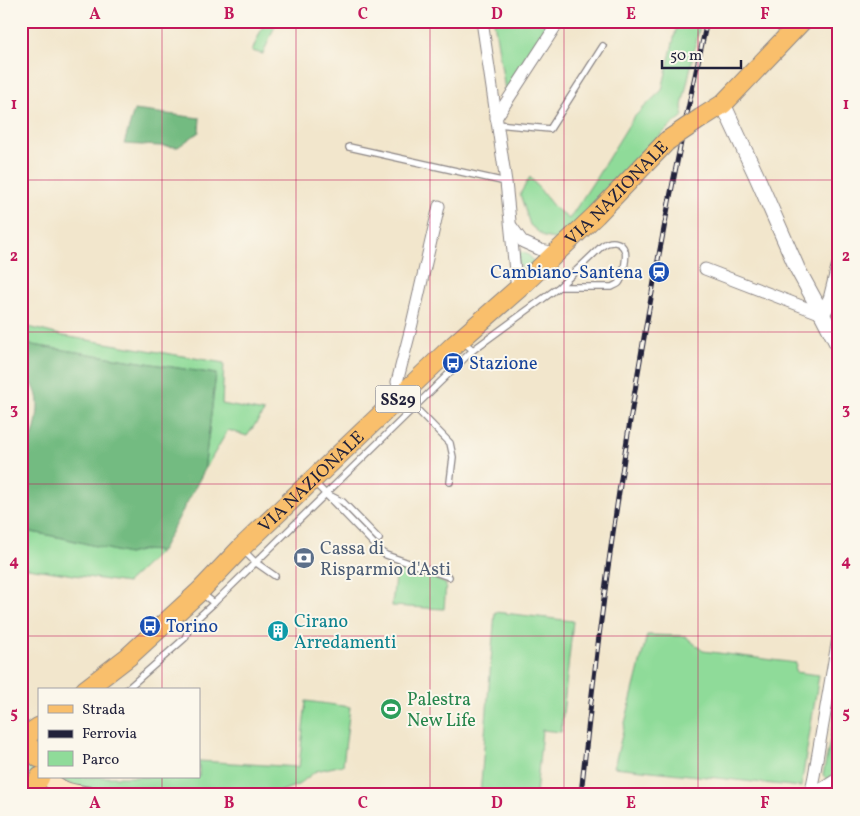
<svg xmlns="http://www.w3.org/2000/svg" width="860" height="816" font-family="Vollkorn,serif">
<rect width="100%" height="100%" fill="#fbf7ec"/>
<filter id="ink" filterUnits="userSpaceOnUse"><feTurbulence type="fractalNoise" baseFrequency=".02" numOctaves="2"/><feDisplacementMap in="SourceGraphic" scale="10" xChannelSelector="R" yChannelSelector="G"/><feConvolveMatrix kernelMatrix="1 2 1 2 8 2 1 2 1" color-interpolation-filters="sRGB"/></filter>
<filter id="wash" filterUnits="userSpaceOnUse"><feTurbulence type="fractalNoise" baseFrequency=".0096" numOctaves="4" result="noise"/><feDisplacementMap in="SourceGraphic" scale="20" xChannelSelector="R" yChannelSelector="G"/><feGaussianBlur stdDeviation="1.12" result="paint"/><feColorMatrix in="noise" values="0 0 0 0 0 0 0 0 0 0 0 0 0 0 0 0 0 1.4 0 .05"/><feComposite in="paint" operator="in"/></filter>
<g filter="url(#wash)">
<rect width="100%" height="100%" fill="#f2e6cc"/>
<g fill="#8fdb99" stroke="#587e6a">
<polygon points="265,21 277,21 263,54 252,51"/>
<polygon points="494,21 556,21 506,95 505,90"/>
<polygon points="678,21 701,21 682,106 683,116 667,129 652,144 626,172 559,240 544,237 530,225 520,194 530,177 554,207 569,219 596,178 633,118 662,90"/>
<path d="M520,252C528,253 532,257 534,264L528,270L523,269L518,263L519,254Z"/>
<polygon points="21,325 64,336 224,363 222,404 264,412 247,436 228,430 204,471 216,374 26,344 21,340"/>
<polygon points="21,530 63,538 128,554 143,550 161,551 127,583 21,567"/>
<polygon points="396,566 424,574 446,584 444,609 392,606"/>
<polygon points="495,612 573,621 561,732 542,730 536,795 480,795"/>
<polygon points="647,635 685,636 703,651 796,663 795,672 819,675 801,787 614,767"/>
<polygon points="306,701 350,707 343,765 316,771 298,785 276,793 273,795 131,795 76,787 56,777 199,777 199,761 299,767"/>
<polygon points="833,725 839,726 839,770 827,779 823,775"/>
<path d="M21,752C29,758 38,768 31,778C29,781 24,784 21,787Z"/>
</g>
<g fill="#73bb81" stroke="#4a6e5e">
<polygon points="134,110 200,118 199,132 178,147 124,144"/>
<path d="M21,340L26,344L216,374L204,471L161,551L143,550L128,554L63,538L21,530V455C33,448 41,410 37,396C35,387 28,376 24,367L21,366Z"/>
</g>
<g fill="none" stroke-linecap="round" stroke-linejoin="round">
<polyline stroke="#70b4e6" stroke-width="3" points="21,382 24,394 22,436 21,437"/>
</g>
</g>
<g filter="url(#ink)">
<g fill="none" stroke-linecap="round" stroke-linejoin="round">
<g stroke="#8a8484" stroke-width="8">
<g id="service">
<polyline points="497,124 550,129 603,46"/>
<polyline points="349,147 506,182"/>
<path d="M462,341L473,350L559,287H612C615,285 617,285 619,283C623,279 627,256 625,251C621,240 610,240 602,246L559,287"/>
<polyline points="405,397 450,443 453,457 450,482"/>
<polyline points="313,481 375,545 380,551 386,555 449,577"/>
<polyline points="329,495 343,502 379,539"/>
<polyline points="244,551 255,562 275,576"/>
<polyline points="201,593 214,603 473,350"/>
<polyline points="126,690 185,638 191,624 214,603"/>
<polyline points="293,795 310,791"/>
</g>
</g>
<g stroke="#8a8484" stroke-width="13">
<g id="minor">
<polyline points="482,21 506,182 516,281 519,288"/>
<polyline points="496,118 559,21"/>
<polyline points="512,227 523,242 541,250 556,253"/>
<polyline points="705,269 822,314"/>
<polyline points="403,394 397,382 411,328 439,206"/>
<polyline points="810,793 823,788 839,778"/>
<polyline points="810,795 814,776 839,632"/>
</g>
</g>
<g stroke="#8a8484" stroke-width="17">
<g id="tertiary">
<polyline points="723,104 757,177 797,268 822,314 839,347"/>
<polyline points="822,314 831,299 839,267"/>
</g>
</g>
<g stroke="#8a8484" stroke-width="18">
<path id="secondary" d="M48,777C61,792 71,792 90,795"/>
</g>
<g stroke="#8a8484" stroke-width="21">
<g id="primary">
<polyline points="701,118 723,104 802,21"/>
<path id="s1" d="M85,690L128,657L200,591L241,548L452,347L519,288L596,215L667,141"/>
<polyline points="21,739 39,727"/>
<polyline points="21,744 30,747 39,758"/>
<polyline points="24,795 34,788 40,777"/>
</g>
</g>
<use href="#service" stroke="#fff" stroke-width="5.5"/>
<use href="#minor" stroke="#fff" stroke-width="11"/>
<use href="#tertiary" stroke="#fff" stroke-width="15"/>
<use href="#secondary" stroke="#fde5c4" stroke-width="16"/>
<use href="#primary" stroke="#f9bf6c" stroke-width="19"/>
<g stroke="#22223b" stroke-width="5">
<path id="rail" d="M581,795C607,535 650,276 707,21"/>
</g>
<use href="#rail" stroke="#fbf7ec" stroke-width="3" stroke-dasharray="9" stroke-linecap="butt"/>
<g stroke="#8a8484" stroke-width="21" stroke-linecap="butt">
<polyline id="primary-bridge" points="667,141 701,118"/>
</g>
<use href="#primary-bridge" stroke="#f9bf6c" stroke-width="19"/>
</g>
</g>
<path fill="none" stroke="#c2185b" stroke-width="1" stroke-opacity="0.55" d="M162,21V690M296,21V795M430,21V795M564,21V795M698,21V795M21,180H839M21,332H839M21,484H839M21,636H839M162,777V795"/>
<defs>
<g id="station-disc" transform="scale(1.125)"><circle r="9.5" fill="#1a4fb4" stroke="#fbf7ec"/><path d="M-3-6H3Q5-6 5-4V2Q5 4 3 4L4.5 6H3L1.5 4h-3L-3 6H-4.5L-3 4Q-5 4-5 2V-4Q-5-6-3-6ZM-3.5-4v3h7v-3ZM-3.5 1v1.5H-2V1ZM2 1v1.5H3.5V1Z" fill="#fff"/></g>
<g id="bus-disc" transform="scale(1.125)"><circle r="9.5" fill="#1a4fb4" stroke="#fbf7ec"/><path d="M-5-6H5V4H4V6H2V4H-2V6H-4V4H-5ZM-3.5-4V0h7V-4ZM-3.5 1.2v1.5H-2V1.2ZM2 1.2v1.5H3.5V1.2Z" fill="#fff"/></g>
<g id="bank-disc" transform="scale(1.125)"><circle r="9.5" fill="#5c6f8a" stroke="#fbf7ec"/><path d="M-6-4H6V4H-6ZM0-2.3a2.3 2.3 0 1 0 0 4.6a2.3 2.3 0 1 0 0-4.6Z" fill="#fff"/></g>
<g id="building-disc" transform="scale(1.125)"><circle r="9.5" fill="#0f9aa8" stroke="#fbf7ec"/><path d="M-4-6H4V6H1V3H-1V6H-4ZM-2.5-4.3h1.7v1.8h-1.7ZM.8-4.3h1.7v1.8H.8ZM-2.5-1h1.7V.8h-1.7ZM.8-1h1.7V.8H.8Z" fill="#fff"/></g>
<g id="stadium-disc" transform="scale(1.125)"><circle r="9.5" fill="#2e9e5b" stroke="#fbf7ec"/><path d="M0-5a6.5 5 0 1 0 0 10a6.5 5 0 1 0 0-10ZM-3.5-1.8h7v3.6h-7Z" fill="#fff"/></g>
</defs>
<g fill-rule="evenodd">
<use href="#station-disc" x="659" y="272"/>
<use href="#bus-disc" x="453" y="363"/>
<use href="#bank-disc" x="304" y="558"/>
<use href="#bus-disc" x="150" y="626"/>
<use href="#building-disc" x="278" y="631"/>
<use href="#stadium-disc" x="391" y="709"/>
</g>
<g text-anchor="middle" stroke-width="4" stroke-linejoin="round" paint-order="stroke">
<rect fill="#fbf7ec" stroke="#636270" stroke-width="1" x="375.5" y="385.5" width="45" height="27" rx="4"/>
<g font-size="16" font-weight="bold" fill="#22223b">
<text x="398" y="405">SS29</text>
</g>
<g font-size="18" fill="#22223b" stroke="#fbf7ec">
<text dy="6" stroke="none"><textPath href="#s1" startOffset="728">VIA NAZIONALE</textPath></text>
<text dy="6" stroke="none"><textPath href="#s1" startOffset="308">VIA NAZIONALE</textPath></text>
</g>
<g font-size="18" fill="#164399" stroke="#fbf7ec" text-anchor="start">
<text x="643" y="278" text-anchor="end">Cambiano-Santena</text>
<text x="469" y="369">Stazione</text>
<text x="166" y="632">Torino</text>
</g>
<g font-size="18" fill="#4e5e75" stroke="#fbf7ec" text-anchor="start">
<text x="320" y="554">Cassa di<tspan x="320" dy="21">Risparmio d'Asti</tspan></text>
</g>
<g font-size="18" fill="#0d838f" stroke="#fbf7ec" text-anchor="start">
<text x="294" y="627">Cirano<tspan x="294" dy="21">Arredamenti</tspan></text>
</g>
<g font-size="18" fill="#27864d" stroke="#fbf7ec" text-anchor="start">
<text x="407" y="705">Palestra<tspan x="407" dy="21">New Life</tspan></text>
</g>
</g>
<rect width="860" height="816" fill="none" stroke="#fbf7ec" stroke-width="55"/>
<rect x="38" y="688" width="162" height="90" fill="#fbf7ec" stroke="#a4a2a5"/>
<rect x="48" y="705" width="25" height="8" fill="#f9bf6c" stroke="#a4a2a5"/>
<text x="82" y="714" font-size="15" fill="#22223b">Strada</text>
<rect x="48" y="730" width="25" height="8" fill="#22223b" stroke="#a4a2a5"/>
<text x="82" y="738" font-size="15" fill="#22223b">Ferrovia</text>
<rect x="48" y="751" width="25" height="15" fill="#8fdb99" stroke="#a4a2a5"/>
<text x="82" y="764" font-size="15" fill="#22223b">Parco</text>
<path d="M662 60v8h79v-8" fill="none" stroke="#22223b" stroke-width="2.5"/>
<text x="670" y="60" font-size="15" fill="#22223b" stroke="#fbf7ec" stroke-width="4" paint-order="stroke">50 m</text>
<rect x="28" y="28" width="804" height="760" fill="none" stroke="#c2185b" stroke-width="2"/>
<g font-size="16" text-anchor="middle" font-weight="bold" fill="#c2185b">
<text x="95" y="19">A</text>
<text x="229" y="19">B</text>
<text x="363" y="19">C</text>
<text x="497" y="19">D</text>
<text x="631" y="19">E</text>
<text x="765" y="19">F</text>
<text x="14" y="109">1</text>
<text x="846" y="109">1</text>
<text x="14" y="261">2</text>
<text x="846" y="261">2</text>
<text x="14" y="414">3</text>
<text x="846" y="414">3</text>
<text x="14" y="566">4</text>
<text x="846" y="566">4</text>
<text x="14" y="718">5</text>
<text x="846" y="718">5</text>
<text x="95" y="808">A</text>
<text x="229" y="808">B</text>
<text x="363" y="808">C</text>
<text x="497" y="808">D</text>
<text x="631" y="808">E</text>
<text x="765" y="808">F</text>
</g>
</svg>
